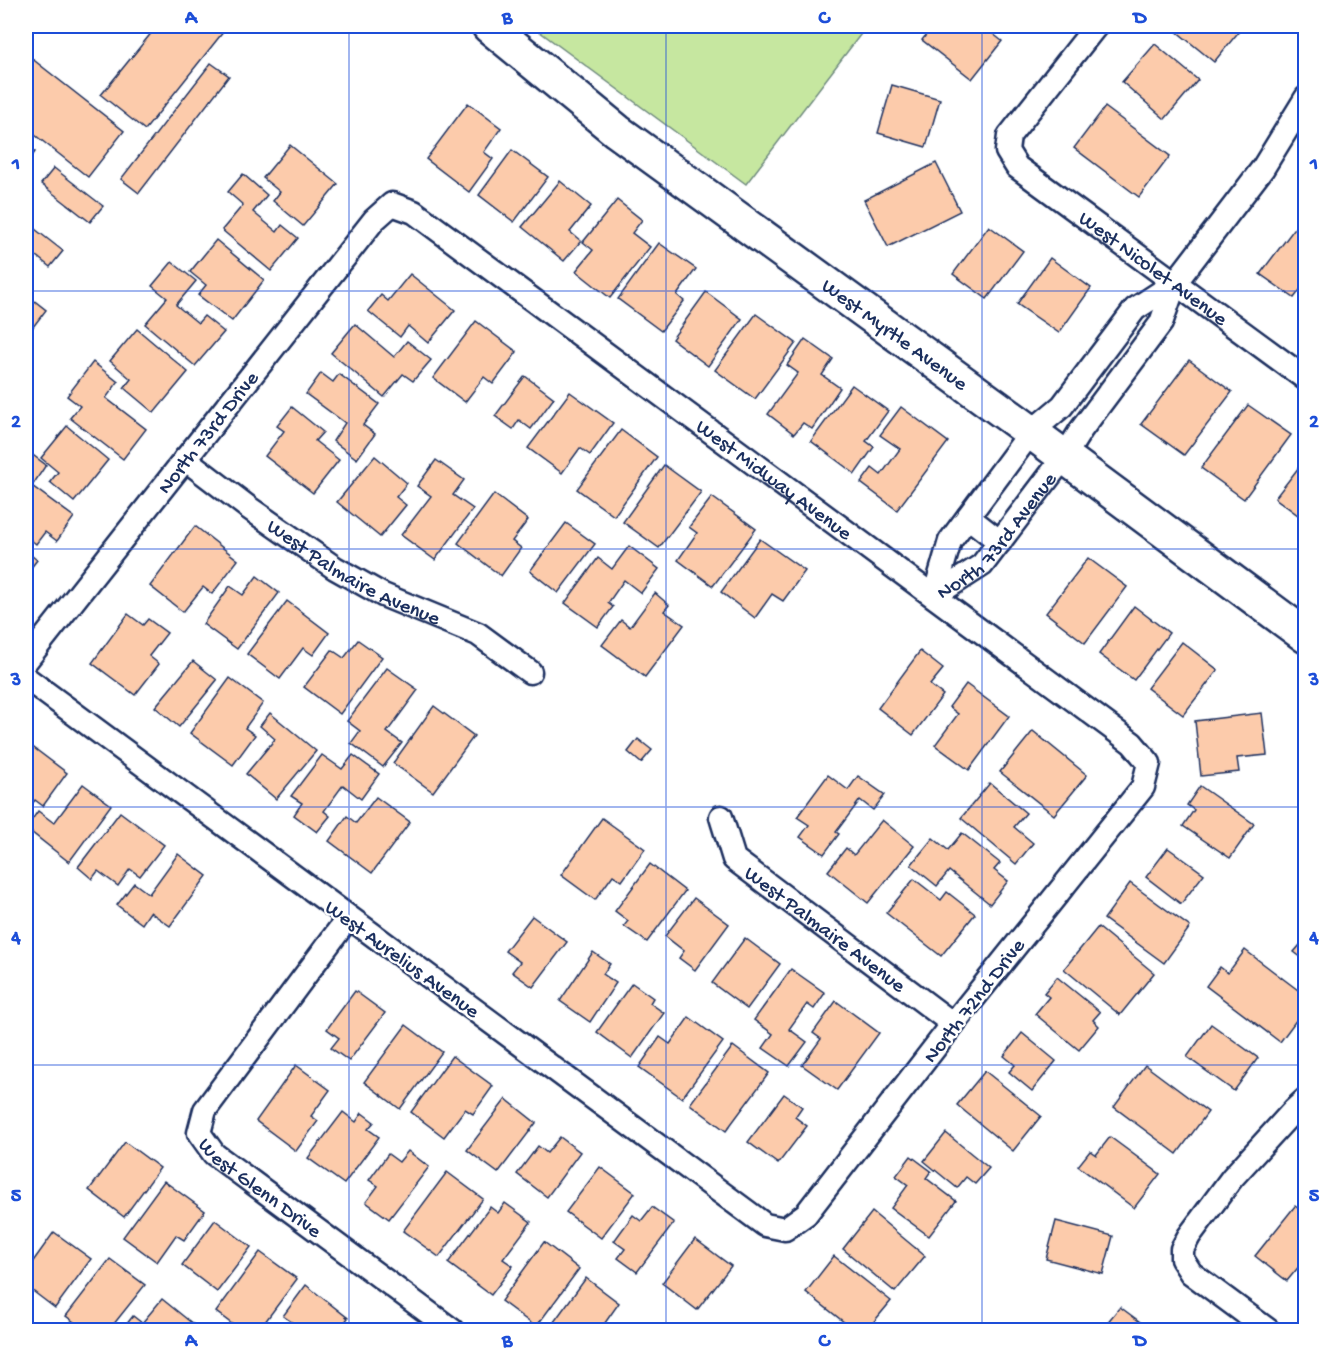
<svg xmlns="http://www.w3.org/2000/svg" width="1331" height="1356" font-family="'Gochi Hand',sans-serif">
<rect width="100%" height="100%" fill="#fff"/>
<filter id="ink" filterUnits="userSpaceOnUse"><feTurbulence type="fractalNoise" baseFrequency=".0167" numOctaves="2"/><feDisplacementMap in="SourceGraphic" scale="12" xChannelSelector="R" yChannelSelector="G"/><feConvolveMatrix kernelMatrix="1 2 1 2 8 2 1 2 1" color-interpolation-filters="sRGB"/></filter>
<g filter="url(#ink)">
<polygon fill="#c6e7a0" stroke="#708b7f" stroke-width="1.5" points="532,26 867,26 746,184"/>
<g fill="#fccbab" stroke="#1b2f5e" stroke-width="1.5">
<polygon points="157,26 228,26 145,130 101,95"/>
<polygon points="933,26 983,26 1002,41 972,79 922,40"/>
<polygon points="1170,26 1236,26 1241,29 1214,62"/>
<polygon points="1155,44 1198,80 1165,119 1122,82"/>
<polygon points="26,54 124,131 88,177 26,128"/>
<polygon points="211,63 229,76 139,193 121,179"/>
<polygon points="892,85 940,99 926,147 878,133"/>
<polygon points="468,103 501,128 484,152 493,159 469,192 426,159"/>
<polygon points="1105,107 1170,156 1139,197 1074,148"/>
<polygon points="26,145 35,152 26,165"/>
<polygon points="290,145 338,184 303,226 273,201 280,192 263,178"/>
<polygon points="512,150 548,177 514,222 479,195"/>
<polygon points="936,163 960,211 888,247 864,200"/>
<polygon points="54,168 103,206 90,222 41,184"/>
<polygon points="243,174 267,195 253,212 277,232 282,225 298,238 271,271 222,230 243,205 228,192"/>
<polygon points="560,181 591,206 570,232 581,241 564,261 522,227"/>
<polygon points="617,200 642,220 632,233 650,247 610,298 576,271 593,250 583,242"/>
<polygon points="26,222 63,251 50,267 26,248"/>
<polygon points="1297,225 1306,232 1306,282 1294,298 1260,274"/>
<polygon points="989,226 1023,251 987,299 953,274"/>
<polygon points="216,240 264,280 232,321 198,295 206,285 190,272"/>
<polygon points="659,243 696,269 677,295 684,301 661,331 618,299"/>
<polygon points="1050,258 1091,288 1059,333 1017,304"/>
<polygon points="172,262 196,281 176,305 198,323 204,316 224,332 195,366 145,324 167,298 152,286"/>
<polygon points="410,274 455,310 428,343 408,326 400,337 368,311 381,295 388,301"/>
<polygon points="706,292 742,319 708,366 672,339"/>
<polygon points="27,295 46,310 26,336 26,297"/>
<polygon points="756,314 796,343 755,399 715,370"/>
<polygon points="476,321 517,352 493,384 484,377 465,402 433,378"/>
<polygon points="355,324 394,357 407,341 431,360 413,381 403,374 384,397 331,353"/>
<polygon points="137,329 188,372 154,413 124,388 131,379 110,361"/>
<polygon points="805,339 833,359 822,375 840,388 812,429 803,423 794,434 768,414 798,373 787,365"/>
<polygon points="1189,360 1232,392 1184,455 1141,424"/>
<polygon points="93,362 118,382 106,398 146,429 123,459 70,418 80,406 67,396"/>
<polygon points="321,373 333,382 339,374 379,404 363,425 375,434 357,459 333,441 345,423 306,394"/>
<polygon points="525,376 554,398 531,429 519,420 513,429 495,416"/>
<polygon points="852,385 888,411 866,441 874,447 855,474 811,441"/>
<polygon points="570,392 613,423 590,455 580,448 562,473 528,448"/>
<polygon points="1248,405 1291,435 1244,499 1201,468"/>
<polygon points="292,407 323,432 315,441 339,460 313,493 265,456 284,431 277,426"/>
<polygon points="901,407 948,442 897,510 861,483 872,468 881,475 900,449 880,435"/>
<polygon points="67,426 108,460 74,502 50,482 58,472 41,458"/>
<polygon points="621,430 657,457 614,516 577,489"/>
<polygon points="26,450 46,465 32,486 74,517 57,541 45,532 36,544 26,536"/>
<polygon points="375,456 407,483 396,497 406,505 380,537 337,502"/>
<polygon points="1306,458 1306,521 1275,498"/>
<polygon points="436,460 464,480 453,495 473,509 435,560 401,535 431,496 417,486"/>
<polygon points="664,465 701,492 659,548 623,522"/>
<polygon points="494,494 528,520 512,541 521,548 501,576 458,543"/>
<polygon points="712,497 756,529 713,586 678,560 697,533 689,527"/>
<polygon points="566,523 595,544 558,593 530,571"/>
<polygon points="195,526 238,560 212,594 203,587 183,612 150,586"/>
<polygon points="760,539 805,571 783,601 772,594 755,618 721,592"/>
<polygon points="629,546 659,569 641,593 624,580 608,603 613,607 598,627 565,603 598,558 612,569"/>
<polygon points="26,551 37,560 26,574"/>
<polygon points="1088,558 1127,587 1085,643 1046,613"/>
<polygon points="257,576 279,593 237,649 203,624 230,586 243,595"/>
<polygon points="655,593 669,605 664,611 684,625 645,677 602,645 621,620 630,627"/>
<polygon points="287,601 329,633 313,655 303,648 280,679 247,654"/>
<polygon points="1134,606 1169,633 1134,680 1099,654"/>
<polygon points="128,614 143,625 148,619 167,633 149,656 159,664 135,695 92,663"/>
<polygon points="358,640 382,657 340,714 304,687 332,650 344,658"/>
<polygon points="1182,642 1218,670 1183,715 1147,688"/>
<polygon points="920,651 943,669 930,685 943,695 913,735 878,708"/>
<polygon points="193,661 217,680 179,727 155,707"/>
<polygon points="387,668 418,690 387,732 402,743 383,767 351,743 360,731 347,721"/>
<polygon points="230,678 263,703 245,728 255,735 233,765 190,733"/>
<polygon points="966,684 1009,716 969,770 935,745 958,714 949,707"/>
<polygon points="434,706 474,736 433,792 393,763"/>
<polygon points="270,713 316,751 276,799 246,774 275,739 260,726"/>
<polygon points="1262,713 1267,755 1237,758 1239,772 1201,776 1195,721"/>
<polygon points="1033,731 1087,775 1054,815 1000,772"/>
<polygon points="638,739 652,750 641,763 628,752"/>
<polygon points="26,742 67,773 43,806 35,800 26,812"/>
<polygon points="322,755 342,769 353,755 379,774 361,799 343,785 324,811 330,816 317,832 294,815 302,803 291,796"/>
<polygon points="828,775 848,790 858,776 885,795 873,810 860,800 836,832 839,834 824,854 800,837 809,825 797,817"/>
<polygon points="990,783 1026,813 1014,827 1033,843 1016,864 961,818"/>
<polygon points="83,784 111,805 69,862 26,828 38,811 54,823"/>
<polygon points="1200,786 1254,824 1230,858 1183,826 1194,810 1187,805"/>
<polygon points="376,797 410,822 372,873 329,841 347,816 356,823"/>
<polygon points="120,812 164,845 140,876 130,869 118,886 98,871 92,879 78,867"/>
<polygon points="602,818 645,849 622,881 613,875 595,900 561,875"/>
<polygon points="882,820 914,846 868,903 828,871 846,848 854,855"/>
<polygon points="962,833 1000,863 994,870 1008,881 990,904 949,871 937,886 911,865 933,838 948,850"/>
<polygon points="1168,848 1204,874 1181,904 1146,877"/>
<polygon points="178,854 207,876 170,926 150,912 142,924 117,905 134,883 149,894"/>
<polygon points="650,864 685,891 647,942 624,926 628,921 615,911"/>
<polygon points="914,879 941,900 947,892 975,914 941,956 886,913"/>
<polygon points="1130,883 1190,927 1164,963 1104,919"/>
<polygon points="694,898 729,924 695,970 679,958 684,951 665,936"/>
<polygon points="532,916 567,942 533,987 512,972 520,962 505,951"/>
<polygon points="1098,927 1154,973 1120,1015 1064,969"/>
<polygon points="745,938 780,964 747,1009 712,983"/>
<polygon points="1306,938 1306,961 1294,952"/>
<polygon points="1245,950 1306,996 1306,1007 1280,1042 1206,986 1220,967 1228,973"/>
<polygon points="593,952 610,964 603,974 616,983 590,1022 560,1001"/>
<polygon points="791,969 825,993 814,1009 807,1004 789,1029 807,1042 789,1066 763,1048 773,1034 754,1020"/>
<polygon points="1057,977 1100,1012 1093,1020 1099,1026 1079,1050 1035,1014 1049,997 1044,993"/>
<polygon points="632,983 653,998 650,1003 664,1013 632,1058 597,1032"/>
<polygon points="355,991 385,1013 349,1061 331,1048 339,1038 327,1029"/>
<polygon points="836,1001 879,1033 837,1090 802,1065 821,1039 813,1033"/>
<polygon points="689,1017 723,1042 682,1098 639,1067 660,1037 670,1044"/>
<polygon points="1211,1024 1258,1058 1234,1091 1187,1057"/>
<polygon points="406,1025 442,1052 400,1109 364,1082"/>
<polygon points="1022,1033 1056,1061 1032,1091 1009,1072 1015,1065 1004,1056"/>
<polygon points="733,1046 769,1073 726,1131 690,1104"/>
<polygon points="452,1056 493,1086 473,1114 465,1109 444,1137 411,1112"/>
<polygon points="296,1065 330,1090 311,1116 318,1121 296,1151 256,1121"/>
<polygon points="1145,1065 1208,1112 1177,1154 1114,1107"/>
<polygon points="985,1071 1041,1116 1013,1151 957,1105"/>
<polygon points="784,1094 802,1107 795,1117 807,1126 778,1164 748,1142"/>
<polygon points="506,1099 536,1123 498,1173 467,1150"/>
<polygon points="343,1112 356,1122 362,1113 374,1122 368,1129 379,1137 344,1184 308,1158"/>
<polygon points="946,1133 989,1168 975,1184 966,1177 957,1188 924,1161"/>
<polygon points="560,1137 580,1152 547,1197 517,1174 538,1146 547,1153"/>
<polygon points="1110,1137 1160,1174 1134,1208 1078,1166 1090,1151 1096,1155"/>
<polygon points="125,1142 160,1168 124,1217 89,1190"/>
<polygon points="408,1151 429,1167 389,1219 366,1202 378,1186 369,1180 388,1154 399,1162"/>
<polygon points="911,1156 931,1171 926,1178 956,1201 929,1236 891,1208 908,1185 896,1176"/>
<polygon points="600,1167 635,1193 601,1238 566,1212"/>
<polygon points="447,1172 483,1199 439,1257 403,1231"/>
<polygon points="164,1181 205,1211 184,1240 176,1235 157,1262 123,1237"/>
<polygon points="505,1203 531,1222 503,1259 513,1266 491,1295 448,1263 490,1207 498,1213"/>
<polygon points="1295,1206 1306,1214 1306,1258 1287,1281 1255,1256"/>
<polygon points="652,1207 674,1223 637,1272 618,1258 625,1249 614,1241 633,1215 641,1221"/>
<polygon points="872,1212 925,1256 895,1292 843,1249"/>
<polygon points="215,1220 251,1247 217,1292 182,1265"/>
<polygon points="1056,1221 1113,1236 1103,1274 1046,1259"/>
<polygon points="54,1232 91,1259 55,1308 26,1286 26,1271"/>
<polygon points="695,1239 731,1266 697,1310 662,1283"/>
<polygon points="544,1242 579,1269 536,1327 501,1301"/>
<polygon points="260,1252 297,1279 259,1330 240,1330 216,1312"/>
<polygon points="834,1256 891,1301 867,1330 854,1330 806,1292"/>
<polygon points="110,1259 145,1285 109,1330 85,1330 66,1316"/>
<polygon points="586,1278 619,1303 600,1330 548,1330"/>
<polygon points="306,1285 348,1318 339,1330 287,1330 293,1323 283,1316"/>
<polygon points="162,1299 193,1324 188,1330 122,1330 133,1316 142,1323"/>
<polygon points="1120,1307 1151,1330 1101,1330"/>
<polygon points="633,1323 643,1330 627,1330"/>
</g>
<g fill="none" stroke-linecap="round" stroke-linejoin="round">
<g stroke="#1b2f5e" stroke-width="27">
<g id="street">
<path id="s1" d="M1096,26L1009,136L1007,151L1017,167L1306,379"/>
<path id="s2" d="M185,459L249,508L335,568L383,595L478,634L530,672"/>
<polyline points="968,517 1000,542"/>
<path id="s3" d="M934,596L982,565L1064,457L1081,430L1161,323L1175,283L1263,168L1306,98"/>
<polyline points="934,596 950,541 1031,432 1062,406 1135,309 1175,283"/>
<path id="s4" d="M26,661L374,220L392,204L414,212L1132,743L1149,763L1143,787L953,1024L806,1214L785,1229L765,1225L26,678"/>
<path id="s5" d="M721,817L734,859L953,1024"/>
<path id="s6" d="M348,918L205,1110L199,1133L214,1154L452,1330"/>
<polyline points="1268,1330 1191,1273 1182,1259 1182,1249 1189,1236 1232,1178 1294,1110 1306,1099"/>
</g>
</g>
<g stroke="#1b2f5e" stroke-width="38">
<g id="secondary">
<path id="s7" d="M489,26L617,131L1031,432L1306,636"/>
</g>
</g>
<use href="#street" stroke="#fff" stroke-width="22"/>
<use href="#secondary" stroke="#fff" stroke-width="33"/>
</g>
</g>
<path fill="none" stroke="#1d4ed8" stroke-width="1.5" stroke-opacity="0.55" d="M349,26V1330M666,26V1330M982,26V1330M26,291H1306M26,549H1306M26,807H1306M26,1065H1306"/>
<g text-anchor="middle" stroke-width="4.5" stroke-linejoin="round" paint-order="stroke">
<g font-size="21" fill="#1b2f5e" stroke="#fff">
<text dy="7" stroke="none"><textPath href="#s1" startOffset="344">West Nicolet Avenue</textPath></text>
<text dy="7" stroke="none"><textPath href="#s7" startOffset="510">West Myrtle Avenue</textPath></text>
<text dy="7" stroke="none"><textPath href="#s4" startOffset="292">North 73rd Drive</textPath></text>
<text dy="7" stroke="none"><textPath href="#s4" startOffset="1058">West Midway Avenue</textPath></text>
<text dy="7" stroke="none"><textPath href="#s3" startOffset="88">North 73rd Avenue</textPath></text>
<text dy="7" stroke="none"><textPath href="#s2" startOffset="204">West Palmaire Avenue</textPath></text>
<text dy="7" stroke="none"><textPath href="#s5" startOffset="159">West Palmaire Avenue</textPath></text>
<text transform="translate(403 958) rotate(36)" y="7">West Aurelius Avenue</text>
<text transform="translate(973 1000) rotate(-52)" y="7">North 72nd Drive</text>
<text dy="7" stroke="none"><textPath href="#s6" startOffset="346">West Glenn Drive</textPath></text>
</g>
</g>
<rect width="1331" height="1356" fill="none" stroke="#fff" stroke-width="66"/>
<rect x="33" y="33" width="1265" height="1290" fill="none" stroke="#1d4ed8" stroke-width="2"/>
<g font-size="20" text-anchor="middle" font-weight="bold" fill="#1d4ed8">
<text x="191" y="23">A</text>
<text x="507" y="23">B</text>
<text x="824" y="23">C</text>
<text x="1140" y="23">D</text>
<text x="16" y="169">1</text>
<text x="1314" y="169">1</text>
<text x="16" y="427">2</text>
<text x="1314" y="427">2</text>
<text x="16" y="685">3</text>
<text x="1314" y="685">3</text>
<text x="16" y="943">4</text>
<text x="1314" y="943">4</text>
<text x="16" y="1201">5</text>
<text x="1314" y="1201">5</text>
<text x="191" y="1346">A</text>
<text x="507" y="1346">B</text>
<text x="824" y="1346">C</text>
<text x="1140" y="1346">D</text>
</g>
</svg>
